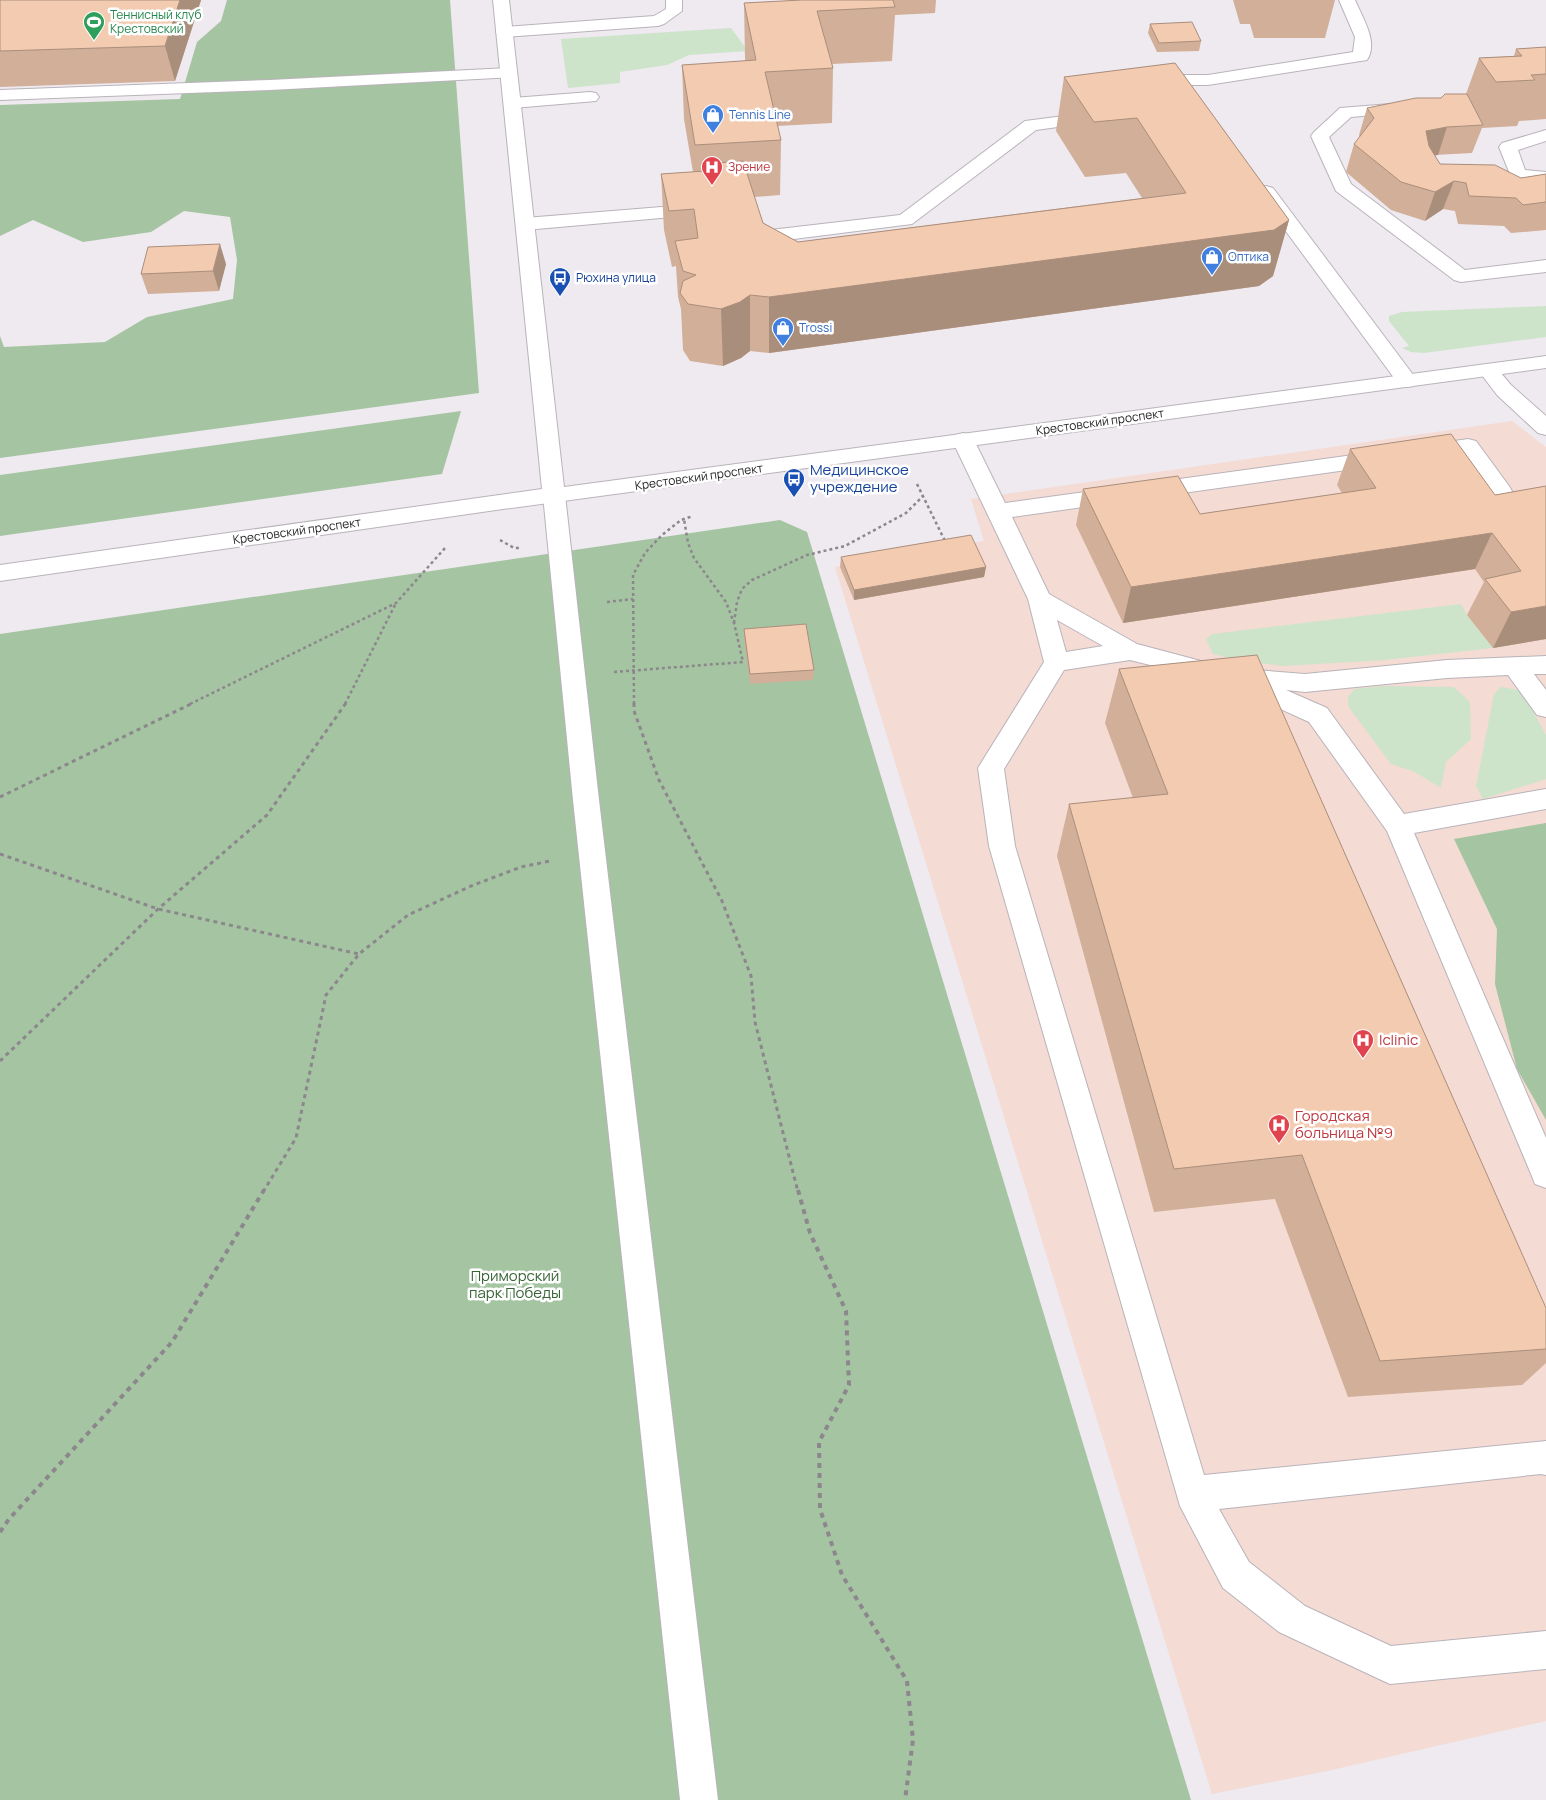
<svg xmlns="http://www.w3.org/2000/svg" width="1546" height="1800" font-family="Manrope,sans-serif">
<rect width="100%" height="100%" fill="#efe9f0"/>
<polygon fill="#f4dbd3" points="1512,421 1546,447 1546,1721 1327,1771 1212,1794 835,567 984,541 971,499"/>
<g fill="#cde4cb">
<polygon points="731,28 748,51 689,55 667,65 620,72 620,83 568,88 561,39"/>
<polygon points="1546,306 1546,337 1424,353 1411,352 1402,348 1409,346 1389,321 1389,316 1402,312"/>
<polygon points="1461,604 1467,615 1493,648 1385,660 1284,666 1241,661 1213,654 1206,639 1212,634"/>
<polygon points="1384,686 1454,687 1470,702 1471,739 1446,762 1441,788 1415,772 1391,764 1348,706 1348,697 1354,689"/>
<polygon points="1501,687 1518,690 1526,698 1546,735 1546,779 1483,799 1476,786 1494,694"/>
</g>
<g fill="#a5c4a2">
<polygon points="227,0 450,0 479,393 0,458 0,336 4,347 105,342 147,317 233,299 237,260 230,217 184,211 151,232 83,242 33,220 0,236 0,105 180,99 197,42 221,21"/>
<polygon points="461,411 442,474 0,536 0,475"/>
<polygon points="780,520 807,532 1191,1800 0,1800 0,634"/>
<polygon points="1546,823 1546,1120 1517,1069 1495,984 1497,929 1454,839"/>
</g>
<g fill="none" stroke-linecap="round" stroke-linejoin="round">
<g stroke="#b9b3ba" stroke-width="2">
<g id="lane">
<polygon points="666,0 682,0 682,11 664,24 658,26 504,37 498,35 496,32 498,29 504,27 654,16 666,9"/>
<path d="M1339,0H1355C1362,17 1379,42 1367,60L1208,85H1150L1144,84L1141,80L1144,76L1150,75H1208L1353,52L1355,37Z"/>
<polygon points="509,68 515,69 517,73 515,77 270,90 0,100 0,90 270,80"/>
<polygon points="590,92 596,93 599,97 596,101 513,108 507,107 504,103 507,99 513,98"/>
<polygon points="1403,103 1409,104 1412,108 1409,112 1351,117 1329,137 1351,184 1465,270 1546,260 1546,272 1461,282 1454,280 1336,191 1311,136 1314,132 1340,108"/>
<polygon points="1095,112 1101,113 1104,117 1101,121 1036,130 912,224 770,242 763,240 760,236 763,232 770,230 900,215 1025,121"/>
<polygon points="1546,130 1546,141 1518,150 1525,170 1546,172 1546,182 1512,179 1499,147 1502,143"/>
<polygon points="1266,186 1273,188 1414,376 1417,381 1414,386 1407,387 1400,386 1257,192 1259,188"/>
<polygon points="699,204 706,206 708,210 706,214 525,230 518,228 516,224 518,220 525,218"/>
<path d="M963,433L971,435L974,440L1005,503L1382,451L1390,453L1393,458L1390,463L1382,465L1012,517L1049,594L1137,644L1246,673L1255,670L1305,674L1447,660L1546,656V674H1534L1546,690V717L1537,715L1508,675L1447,678L1305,692L1286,690L1327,708L1404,814L1546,789V809L1414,833L1546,1138V1188L1535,1184L1531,1174L1387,831L1309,722L1226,684L1130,660L1064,670L1004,769L1015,846L1204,1475L1546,1441V1475L1541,1474L1219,1509L1249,1562L1305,1606L1391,1646L1546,1631V1669L1390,1684L1377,1678L1279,1632L1223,1588L1180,1506L989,846L978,768L1044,662L1028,599L952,440L955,435ZM1057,620L1103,646L1066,652Z"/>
<polygon points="1468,439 1476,441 1509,486 1512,491 1509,496 1501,498 1493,496 1462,454 1422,459 1414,457 1411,452 1414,447"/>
<polygon points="554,488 562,490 565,495 599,800 718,1800 680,1800 573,800 543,495 546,490"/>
</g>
</g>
<g stroke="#b9b3ba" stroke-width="2">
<polygon id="street" points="1488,364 1495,366 1511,385 1546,416 1546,435 1538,433 1497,395 1478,370 1481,366"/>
</g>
<g stroke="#b9b3ba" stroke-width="2">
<polygon id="secondary" points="493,0 509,0 564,487 1546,356 1546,368 496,510 0,581 0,565 542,489"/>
</g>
<g stroke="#8b878c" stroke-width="2.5" stroke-dasharray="3 3" stroke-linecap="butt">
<polyline points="917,484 945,541"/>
<polyline points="500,540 514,548 519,548"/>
<polyline points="607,602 633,599"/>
<polyline points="734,623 737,602 742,589 752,580 807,555 845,546 906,513 923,496"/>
<polyline points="614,672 743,662 734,623 726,602 694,558 688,543 684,519"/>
<polyline points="190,704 396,603 445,548"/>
<polyline points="345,704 396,603"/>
<polyline points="634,704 633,575 645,553 662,535 681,520 693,516"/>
</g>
<g stroke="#8b878c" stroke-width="3" stroke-dasharray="4 4" stroke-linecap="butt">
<polyline points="634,703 634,711 659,780 722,901 751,976 755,1022 798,1192"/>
<polyline points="0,797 193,703"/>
<polyline points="0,854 158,909 359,954"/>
<polyline points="0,1061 158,909 267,815 346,703"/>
<polyline points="263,1192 296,1138 326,995 359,954 408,915 471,886 521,867 550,861"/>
</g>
<g stroke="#8b878c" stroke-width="4" stroke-dasharray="5 5" stroke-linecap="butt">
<polyline points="798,1190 810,1233 846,1311 849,1385 819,1442 820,1509 842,1575 907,1681 913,1740 905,1800"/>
<polyline points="0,1532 9,1519 172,1342 264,1190"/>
</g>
<use href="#lane" fill="#fff" fill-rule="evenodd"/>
<use href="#street" fill="#fff" fill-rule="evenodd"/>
<use href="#secondary" fill="#fff" fill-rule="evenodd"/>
</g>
<g fill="#d1af98">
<polygon points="0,0 201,0 175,81 0,87"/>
<polygon points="802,0 936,0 935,13 895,15 892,61 832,64 833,68 832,123 777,126 781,140 780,195 754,197 763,223 798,242 1142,198 1126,173 1085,177 1056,131 1064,77 1175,63 1289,220 1273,276 1259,286 769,353 750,351 741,358 723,366 690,361 683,350 681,309 678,297 676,266 672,267 664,230 661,174 693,172 684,119 682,65 745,61 745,57 744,3"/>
<polygon points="1233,0 1335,0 1325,38 1254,38 1250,24 1240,24"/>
<polygon points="1150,24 1201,41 1199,51 1157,52 1148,33"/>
<polygon points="1546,47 1546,119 1519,121 1517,126 1482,128 1472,153 1434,155 1440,164 1521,178 1546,174 1546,173 1546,230 1511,233 1504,226 1458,224 1455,211 1443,209 1425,221 1391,210 1346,172 1354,144 1360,137 1359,135 1367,108 1466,94 1479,58 1514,56 1516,49"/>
<polygon points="226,264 219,291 148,294 141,274"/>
<polygon points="1350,449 1495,495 1546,486 1546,639 1493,648 1467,615 1484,582 1475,569 1123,623 1076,525 1083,489 1200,514 1342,493 1337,485"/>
<polygon points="841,557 986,567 984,577 854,600 840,567"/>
<polygon points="744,629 814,670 813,680 750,684 744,639"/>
<polygon points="1119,669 1546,1308 1546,1363 1522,1385 1348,1397 1275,1199 1154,1212 1057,856 1069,804 1133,798 1105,723"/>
</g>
<g fill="#aa8e7c">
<polygon points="180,0 201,0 175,81 165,46"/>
<polygon points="1447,127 1438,155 1416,159 1426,131"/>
<polygon points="1454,181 1443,209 1425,221 1435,192"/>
<polygon points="1289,220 1273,276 1259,286 769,353 769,297"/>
<polygon points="220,244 226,264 219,291 213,271"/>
<polygon points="750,295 750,351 741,358 723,366 721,309"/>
<polygon points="1492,533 1475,569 1123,623 1131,587"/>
<polygon points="986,567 984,577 854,600 854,590"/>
<polygon points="1546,606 1546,639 1493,648 1511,612"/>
</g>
<g fill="#f3cbb1" stroke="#aa8e7c">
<polygon points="0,0 180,0 165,46 0,51"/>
<polygon points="802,0 893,0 895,7 817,11 833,68 765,72 781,140 695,145 682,65 756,60 744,3"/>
<polygon points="1192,22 1201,41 1159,43 1150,24"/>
<polygon points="1546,47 1546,74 1531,75 1535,80 1496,82 1479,58 1522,56 1516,49"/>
<polygon points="1175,63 1289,220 1274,230 769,297 750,295 740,302 721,309 688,304 680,293 683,281 696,275 683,271 675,241 698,238 694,209 669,211 661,174 705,171 705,164 743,161 763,223 798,242 1186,193 1137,118 1094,122 1064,77"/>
<polygon points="1445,94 1467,94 1483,125 1447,127 1426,131 1429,146 1440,164 1495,165 1521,178 1546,174 1546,202 1523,205 1516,198 1469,196 1466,183 1454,181 1435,192 1401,182 1354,144 1374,118 1367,108 1416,98 1441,98"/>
<polygon points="220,244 213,271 141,274 148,247"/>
<polygon points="1451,434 1495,495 1546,486 1546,606 1511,612 1485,579 1521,571 1492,533 1131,587 1083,489 1178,476 1200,514 1376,488 1350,449"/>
<polygon points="971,535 986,567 854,590 841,557"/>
<polygon points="806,624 814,670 750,674 744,629"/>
<polygon points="1257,655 1546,1308 1546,1349 1380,1361 1302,1155 1174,1169 1069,804 1168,794 1119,669"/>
</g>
<defs>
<g id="stadium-pin" transform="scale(1.125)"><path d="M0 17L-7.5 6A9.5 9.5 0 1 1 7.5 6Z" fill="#2e9e5b" stroke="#fff"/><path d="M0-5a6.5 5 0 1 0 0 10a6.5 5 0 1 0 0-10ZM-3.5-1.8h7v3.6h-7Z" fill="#fff"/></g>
<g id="shop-pin" transform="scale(1.125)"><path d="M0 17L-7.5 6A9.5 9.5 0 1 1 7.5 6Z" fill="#3f7fe0" stroke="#fff"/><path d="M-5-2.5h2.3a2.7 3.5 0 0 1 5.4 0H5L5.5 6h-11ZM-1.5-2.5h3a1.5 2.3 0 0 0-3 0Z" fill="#fff"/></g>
<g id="hospital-pin" transform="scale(1.125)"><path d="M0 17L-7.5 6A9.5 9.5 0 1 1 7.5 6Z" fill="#e0444e" stroke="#fff"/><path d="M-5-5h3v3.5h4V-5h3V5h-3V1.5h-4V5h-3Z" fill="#fff"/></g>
<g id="bus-pin" transform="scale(1.125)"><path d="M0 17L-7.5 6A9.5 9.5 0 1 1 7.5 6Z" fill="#1a4fb4" stroke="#fff"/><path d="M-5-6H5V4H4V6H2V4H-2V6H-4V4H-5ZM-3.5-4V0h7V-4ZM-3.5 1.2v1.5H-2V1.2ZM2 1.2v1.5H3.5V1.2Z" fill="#fff"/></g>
</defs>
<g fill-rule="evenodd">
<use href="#stadium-pin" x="94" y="22"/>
<use href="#shop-pin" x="713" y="115"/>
<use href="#hospital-pin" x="712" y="167"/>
<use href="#shop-pin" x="1212" y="257"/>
<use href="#bus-pin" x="560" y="278"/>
<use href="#shop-pin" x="783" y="328"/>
<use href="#bus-pin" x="794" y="479"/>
<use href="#hospital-pin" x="1363" y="1040"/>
<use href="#hospital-pin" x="1279" y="1125"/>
</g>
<g text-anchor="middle" stroke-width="5" stroke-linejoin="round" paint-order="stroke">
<g font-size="12" fill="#27864d" stroke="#fff" text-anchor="start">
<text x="110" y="19">Теннисный клуб<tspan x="110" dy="14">Крестовский</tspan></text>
</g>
<g font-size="12" fill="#366cbe" stroke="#fff" text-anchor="start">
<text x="729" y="119">Tennis Line</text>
<text x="1228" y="261">Оптика</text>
<text x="799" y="332">Trossi</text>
</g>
<g font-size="12" fill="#be3a42" stroke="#fff" text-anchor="start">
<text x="728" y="171">Зрение</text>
</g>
<g font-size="12" fill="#164399" stroke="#fff" text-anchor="start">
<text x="576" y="282">Рюхина улица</text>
</g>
<g font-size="12" fill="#211f21" stroke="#fff">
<text transform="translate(1100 422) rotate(-8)" y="4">Крестовский проспект</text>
<text transform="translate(699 477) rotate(-8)" y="4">Крестовский проспект</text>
<text transform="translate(297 531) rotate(-8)" y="4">Крестовский проспект</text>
</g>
<g font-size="15" fill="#164399" stroke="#fff" text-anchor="start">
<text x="810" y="475">Медицинское<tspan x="810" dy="17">учреждение</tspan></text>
</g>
<g font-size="15" fill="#be3a42" stroke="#fff" text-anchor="start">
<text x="1379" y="1045">Iclinic</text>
<text x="1295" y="1121">Городская<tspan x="1295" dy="17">больница №9</tspan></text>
</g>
<g font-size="15" fill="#386436" stroke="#fff">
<text x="515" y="1281">Приморский<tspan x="515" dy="17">парк Победы</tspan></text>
</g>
</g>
</svg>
